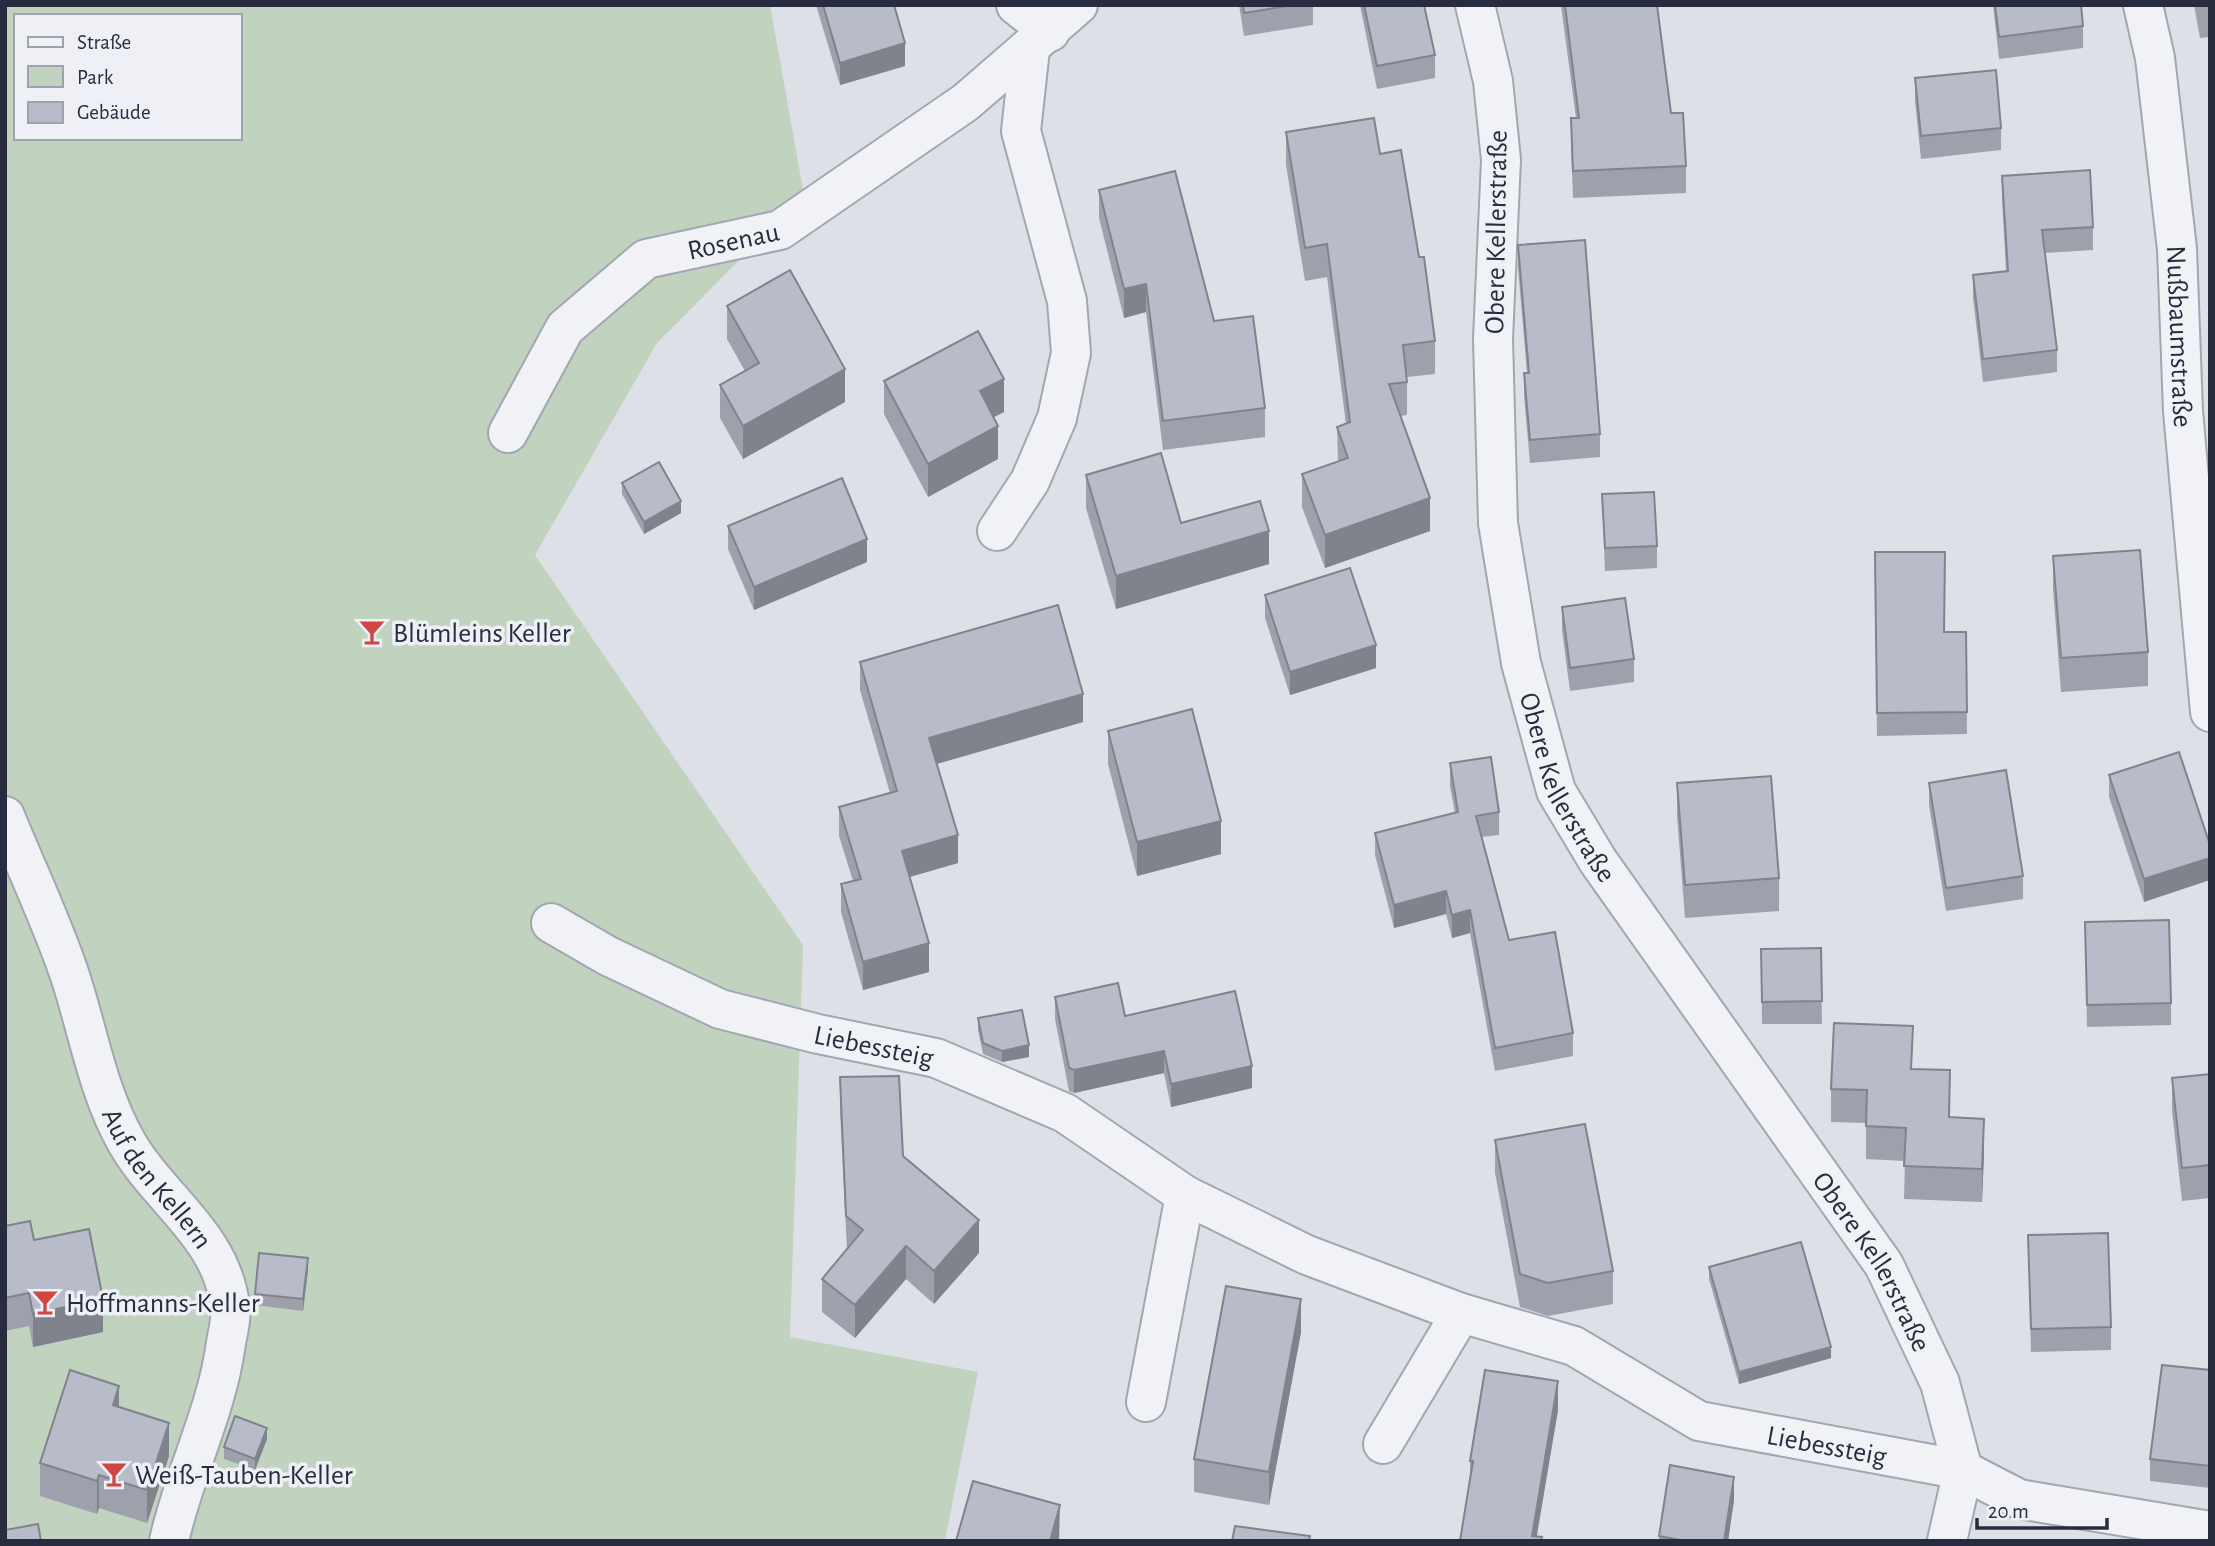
<svg xmlns="http://www.w3.org/2000/svg" width="2215" height="1546" font-family="'Alegreya Sans',sans-serif">
<rect width="100%" height="100%" fill="#dee0e8"/>
<path fill="#c1d2bf" fill-rule="evenodd" d="M5,5H770L804,195L657,343L535,555L803,945L790,1337L978,1372L945,1541H5ZM16,16H240V138H16Z"/>
<g fill="none" stroke-linecap="round" stroke-linejoin="round">
<g stroke="#a3a6b2" stroke-width="42">
<g id="minor">
<polyline points="1016,5 1050,32"/>
<path id="s1" d="M1475,5L1493,81L1501,160L1493,339L1498,523L1521,663L1556,791L1598,861L1884,1265L1940,1383L1963,1470L1947,1541"/>
<path id="s2" d="M2143,5L2155,58L2177,249L2183,411L2210,712"/>
<path id="s3" d="M508,433L565,328L646,259L780,230L966,102L1078,5"/>
<polyline points="997,531 1030,481 1057,418 1071,353 1067,301 1021,131 1030,49"/>
<path id="s4" d="M5,816C26,868 51,920 69,973C88,1029 97,1091 127,1143C160,1200 222,1236 230,1306C232,1317 228,1331 226,1343C217,1411 184,1473 169,1541"/>
<path id="s5" d="M551,923L608,956L720,1009L818,1034L936,1058L1065,1113L1185,1195L1307,1255L1461,1313L1574,1346L1699,1421L1963,1470L2019,1499L2210,1531"/>
<polyline points="1146,1402 1185,1195"/>
<polyline points="1383,1444 1461,1313"/>
</g>
</g>
<use href="#minor" stroke="#f1f2f6" stroke-width="38"/>
</g>
<g fill="#9ea1ac">
<polygon points="816,5 894,5 905,66 840,85"/>
<polygon points="1239,5 1313,5 1313,25 1244,36"/>
<polygon points="1360,5 1424,5 1435,55 1435,78 1377,89"/>
<polygon points="1561,5 1657,5 1671,113 1686,166 1686,193 1573,198 1571,145 1571,118 1576,118"/>
<polygon points="1993,5 2081,5 2083,26 2083,48 1999,59"/>
<polygon points="2194,5 2210,5 2210,37 2200,38"/>
<polygon points="1915,78 2001,128 2001,150 1921,159 1915,101"/>
<polygon points="1286,132 1380,154 1419,257 1435,341 1435,374 1407,377 1407,415 1400,416 1430,531 1325,568 1302,507 1302,474 1338,461 1337,427 1346,424 1327,277 1305,281 1286,165"/>
<polygon points="2002,176 2093,227 2093,250 2045,253 2057,350 2057,372 1983,382 1973,298 1973,275 2006,271 2002,198"/>
<polygon points="1099,190 1214,321 1265,408 1265,437 1163,450 1146,312 1124,318 1099,218"/>
<polygon points="1518,245 1600,434 1600,457 1530,463 1524,396 1524,373 1527,373 1518,268"/>
<polygon points="727,306 845,402 743,459 720,418 720,385 745,371 727,339"/>
<polygon points="884,381 1004,412 994,417 998,459 928,497 884,414"/>
<polygon points="1086,475 1181,523 1269,564 1116,609 1086,508"/>
<polygon points="622,483 681,513 644,534 622,494"/>
<polygon points="1602,494 1657,546 1657,568 1605,571"/>
<polygon points="728,526 867,562 754,610 728,549"/>
<polygon points="1875,552 1944,632 1966,632 1967,734 1877,736"/>
<polygon points="2053,556 2148,652 2148,686 2061,692 2053,589"/>
<polygon points="1265,595 1376,668 1290,695 1265,618"/>
<polygon points="1562,607 1634,659 1634,682 1570,691 1562,630"/>
<polygon points="860,662 1083,722 937,764 958,863 910,877 929,972 863,990 841,912 841,884 853,881 839,836 839,807 890,793 860,690"/>
<polygon points="1108,731 1221,854 1137,876 1108,764"/>
<polygon points="2179,752 2144,902 2109,797 2109,775"/>
<polygon points="1450,763 1499,812 1499,835 1482,837 1509,940 1573,1033 1573,1056 1495,1071 1470,933 1452,938 1446,914 1394,928 1375,855 1375,833 1455,813 1450,786"/>
<polygon points="1677,783 1779,878 1779,911 1685,918 1677,816"/>
<polygon points="1929,783 2023,876 2023,899 1946,911 1929,805"/>
<polygon points="2085,922 2171,1003 2171,1025 2087,1027"/>
<polygon points="1821,948 1822,1024 1762,1024 1761,949"/>
<polygon points="1055,997 1125,1016 1252,1088 1171,1107 1164,1073 1074,1093 1069,1091 1055,1019"/>
<polygon points="978,1018 1029,1057 1002,1062 983,1054 978,1030"/>
<polygon points="1912,1069 1950,1103 1950,1117 1984,1152 1982,1202 1904,1199 1905,1161 1866,1159 1866,1123 1831,1122 1831,1089"/>
<polygon points="2210,1074 2210,1198 2182,1201 2172,1111 2172,1078"/>
<polygon points="840,1077 979,1253 934,1304 906,1279 855,1338 822,1312 822,1279 847,1250 840,1110"/>
<polygon points="1495,1140 1613,1271 1613,1304 1548,1316 1520,1307 1495,1173"/>
<polygon points="5,1226 34,1240 103,1332 33,1347 29,1326 5,1331"/>
<polygon points="2028,1235 2111,1327 2111,1350 2031,1352"/>
<polygon points="1709,1267 1831,1358 1739,1384 1709,1279"/>
<polygon points="308,1270 303,1311 255,1305 255,1294"/>
<polygon points="1301,1332 1269,1505 1194,1492 1194,1459"/>
<polygon points="1485,1370 1558,1381 1558,1410 1536,1536 1542,1537 1542,1541 1460,1541 1470,1484 1470,1461"/>
<polygon points="2210,1370 2210,1488 2150,1481 2150,1459"/>
<polygon points="119,1407 169,1456 147,1523 99,1508 97,1514 40,1496 40,1463"/>
<polygon points="267,1439 255,1470 224,1459 224,1447"/>
<polygon points="1734,1500 1728,1541 1659,1541 1659,1536"/>
</g>
<g fill="#81838c">
<polygon points="905,43 905,66 840,85 840,63"/>
<polygon points="1146,284 1146,312 1124,318 1124,289"/>
<polygon points="845,369 845,402 743,459 743,426"/>
<polygon points="1004,379 1004,412 980,424 980,391"/>
<polygon points="998,426 998,459 928,497 928,464"/>
<polygon points="1430,498 1430,531 1325,568 1325,535"/>
<polygon points="681,501 681,513 644,534 644,522"/>
<polygon points="1269,531 1269,564 1116,609 1116,576"/>
<polygon points="867,539 867,562 754,610 754,587"/>
<polygon points="1376,645 1376,668 1290,695 1290,672"/>
<polygon points="1083,694 1083,722 929,766 929,738"/>
<polygon points="1221,821 1221,854 1137,876 1137,842"/>
<polygon points="958,835 958,863 902,879 902,851"/>
<polygon points="2210,858 2210,880 2144,902 2144,879"/>
<polygon points="1446,891 1446,914 1394,928 1394,905"/>
<polygon points="1470,910 1470,933 1452,938 1452,915"/>
<polygon points="929,943 929,972 863,990 863,962"/>
<polygon points="1029,1045 1029,1057 1002,1062 1002,1051"/>
<polygon points="1164,1051 1164,1073 1074,1093 1074,1070"/>
<polygon points="1252,1066 1252,1088 1171,1107 1171,1084"/>
<polygon points="1950,1070 1950,1103 1949,1151 1949,1117"/>
<polygon points="1984,1119 1984,1152 1982,1202 1982,1169"/>
<polygon points="979,1220 979,1253 934,1304 934,1271"/>
<polygon points="906,1246 906,1279 855,1338 855,1305"/>
<polygon points="308,1258 308,1270 303,1311 303,1299"/>
<polygon points="103,1299 103,1332 33,1347 33,1314"/>
<polygon points="1301,1299 1301,1332 1269,1505 1269,1472"/>
<polygon points="1831,1347 1831,1358 1739,1384 1739,1372"/>
<polygon points="1558,1381 1558,1410 1536,1541 1532,1536"/>
<polygon points="119,1386 119,1419 113,1405"/>
<polygon points="169,1423 169,1456 147,1523 147,1490"/>
<polygon points="267,1428 267,1439 255,1470 255,1459"/>
<polygon points="99,1475 99,1508 97,1514 97,1481"/>
<polygon points="1734,1477 1734,1500 1728,1541 1724,1541"/>
<polygon points="1060,1505 1059,1541 1050,1541"/>
</g>
<g fill="#b8bbc8" stroke="#81838c" stroke-width="2">
<polygon points="823,5 894,5 905,43 840,63"/>
<polygon points="1243,5 1293,5 1244,13"/>
<polygon points="1364,5 1424,5 1435,55 1377,66"/>
<polygon points="1565,5 1657,5 1671,113 1683,113 1686,166 1573,171 1571,118 1579,118"/>
<polygon points="1995,5 2081,5 2083,26 1999,37"/>
<polygon points="1996,70 2001,128 1921,136 1915,78"/>
<polygon points="1374,118 1380,154 1401,150 1419,257 1424,257 1435,341 1403,345 1407,382 1389,384 1430,498 1325,535 1302,474 1348,458 1337,427 1350,422 1327,244 1305,248 1286,132"/>
<polygon points="2090,170 2093,227 2042,230 2057,350 1983,359 1973,275 2008,271 2002,176"/>
<polygon points="1175,171 1214,321 1253,316 1265,408 1163,421 1146,284 1124,289 1099,190"/>
<polygon points="1585,240 1600,434 1530,440 1524,373 1529,373 1518,245"/>
<polygon points="790,270 845,369 743,426 720,385 759,363 727,306"/>
<polygon points="978,331 1004,379 980,391 998,426 928,464 884,381"/>
<polygon points="1161,453 1181,523 1260,501 1269,531 1116,576 1086,475"/>
<polygon points="659,462 681,501 644,522 622,483"/>
<polygon points="842,478 867,539 754,587 728,526"/>
<polygon points="1654,492 1657,546 1605,548 1602,494"/>
<polygon points="2140,550 2148,652 2061,658 2053,556"/>
<polygon points="1875,552 1945,552 1944,632 1966,632 1967,712 1877,713"/>
<polygon points="1350,568 1376,645 1290,672 1265,595"/>
<polygon points="1625,598 1634,659 1570,668 1562,607"/>
<polygon points="1058,605 1083,694 929,738 958,835 902,851 929,943 863,962 841,884 861,879 839,807 897,791 860,662"/>
<polygon points="1192,709 1221,821 1137,842 1108,731"/>
<polygon points="2179,752 2210,845 2210,858 2144,879 2109,775"/>
<polygon points="1491,757 1499,812 1476,816 1509,940 1555,932 1573,1033 1495,1048 1470,910 1452,915 1446,891 1394,905 1375,833 1458,812 1450,763"/>
<polygon points="2006,770 2023,876 1946,888 1929,783"/>
<polygon points="1771,776 1779,878 1685,885 1677,783"/>
<polygon points="2169,920 2171,1003 2087,1005 2085,922"/>
<polygon points="1821,948 1822,1001 1762,1002 1761,949"/>
<polygon points="1118,983 1125,1016 1235,991 1252,1066 1171,1084 1164,1051 1074,1070 1069,1068 1055,997"/>
<polygon points="1022,1010 1029,1045 1002,1051 983,1043 978,1018"/>
<polygon points="1834,1023 1913,1026 1911,1069 1950,1070 1949,1117 1984,1119 1982,1169 1904,1166 1906,1128 1866,1126 1867,1090 1831,1089"/>
<polygon points="2210,1074 2210,1165 2182,1168 2172,1078"/>
<polygon points="899,1076 903,1156 979,1220 934,1271 906,1246 855,1305 822,1279 863,1230 846,1216 840,1077"/>
<polygon points="1585,1124 1613,1271 1548,1283 1520,1274 1495,1140"/>
<polygon points="30,1221 34,1240 89,1229 103,1299 33,1314 29,1293 5,1298 5,1226"/>
<polygon points="2108,1233 2111,1327 2031,1329 2028,1235"/>
<polygon points="1801,1242 1831,1347 1739,1372 1709,1267"/>
<polygon points="259,1253 308,1258 303,1299 255,1294"/>
<polygon points="1226,1286 1301,1299 1269,1472 1194,1459"/>
<polygon points="2162,1365 2210,1370 2210,1466 2150,1459"/>
<polygon points="70,1370 119,1386 113,1405 169,1423 147,1490 99,1475 97,1481 40,1463"/>
<polygon points="1485,1370 1558,1381 1532,1536 1542,1537 1541,1541 1460,1541 1473,1461 1470,1461"/>
<polygon points="235,1416 267,1428 255,1459 224,1447"/>
<polygon points="1670,1465 1734,1477 1724,1541 1685,1541 1659,1536"/>
<polygon points="973,1481 1060,1505 1050,1541 956,1541"/>
<polygon points="38,1524 41,1541 5,1541 5,1530"/>
<polygon points="1235,1526 1310,1536 1309,1541 1232,1541"/>
</g>
<defs>
<g id="bar-bare" transform="scale(2.1)"><path d="M-6-5H6L.8 .8V4.5H3.5V6h-7V4.5H-.8V.8Z" fill="#cf4642" stroke="#eef0f6" stroke-width="2.5" paint-order="stroke"/></g>
</defs>
<g fill-rule="evenodd">
<use href="#bar-bare" x="372" y="632"/>
<use href="#bar-bare" x="45" y="1302"/>
<use href="#bar-bare" x="114" y="1474"/>
</g>
<g text-anchor="middle" stroke-width="7" stroke-linejoin="round" paint-order="stroke">
<g font-size="28" fill="#272c3f" stroke="#eef0f6">
<text transform="translate(1495 232) rotate(-89)" y="10">Obere Kellerstraße</text>
<text dy="10" stroke="none"><textPath href="#s3" startOffset="315">Rosenau</textPath></text>
<text dy="10" stroke="none"><textPath href="#s2" startOffset="334">Nußbaumstraße</textPath></text>
<text dy="10" stroke="none"><textPath href="#s1" startOffset="796">Obere Kellerstraße</textPath></text>
<text dy="10" stroke="none"><textPath href="#s5" startOffset="348">Liebessteig</textPath></text>
<text dy="10" stroke="none"><textPath href="#s4" startOffset="396">Auf den Kellern</textPath></text>
<text dy="10" stroke="none"><textPath href="#s1" startOffset="1363">Obere Kellerstraße</textPath></text>
<text dy="10" stroke="none"><textPath href="#s5" startOffset="1391">Liebessteig</textPath></text>
</g>
<g font-size="28" fill="#272c3f" stroke="#eef0f6" text-anchor="start">
<text x="393" y="642">Blümleins Keller</text>
<text x="66" y="1312">Hoffmanns-Keller</text>
<text x="135" y="1484">Weiß-Tauben-Keller</text>
</g>
</g>
<rect width="2215" height="1546" fill="none" stroke="#272c3f" stroke-width="14"/>
<rect x="14" y="14" width="228" height="126" fill="#eef0f6" stroke="#9ea2ad" stroke-width="2"/>
<rect x="28" y="37" width="35" height="10" fill="#f1f2f6" stroke="#9ea2ad" stroke-width="2"/>
<text x="77" y="49" font-size="21" fill="#272c3f">Straße</text>
<rect x="28" y="66" width="35" height="21" fill="#c1d2bf" stroke="#9ea2ad" stroke-width="2"/>
<text x="77" y="84" font-size="21" fill="#272c3f">Park</text>
<rect x="28" y="102" width="35" height="21" fill="#b8bbc8" stroke="#9ea2ad" stroke-width="2"/>
<text x="77" y="119" font-size="21" fill="#272c3f">Gebäude</text>
<path d="M1977 1518v10h130v-10" fill="none" stroke="#272c3f" stroke-width="3.5"/>
<text x="1988" y="1518" font-size="21" fill="#272c3f" stroke="#eef0f6" stroke-width="5" paint-order="stroke">20 m</text>
</svg>
